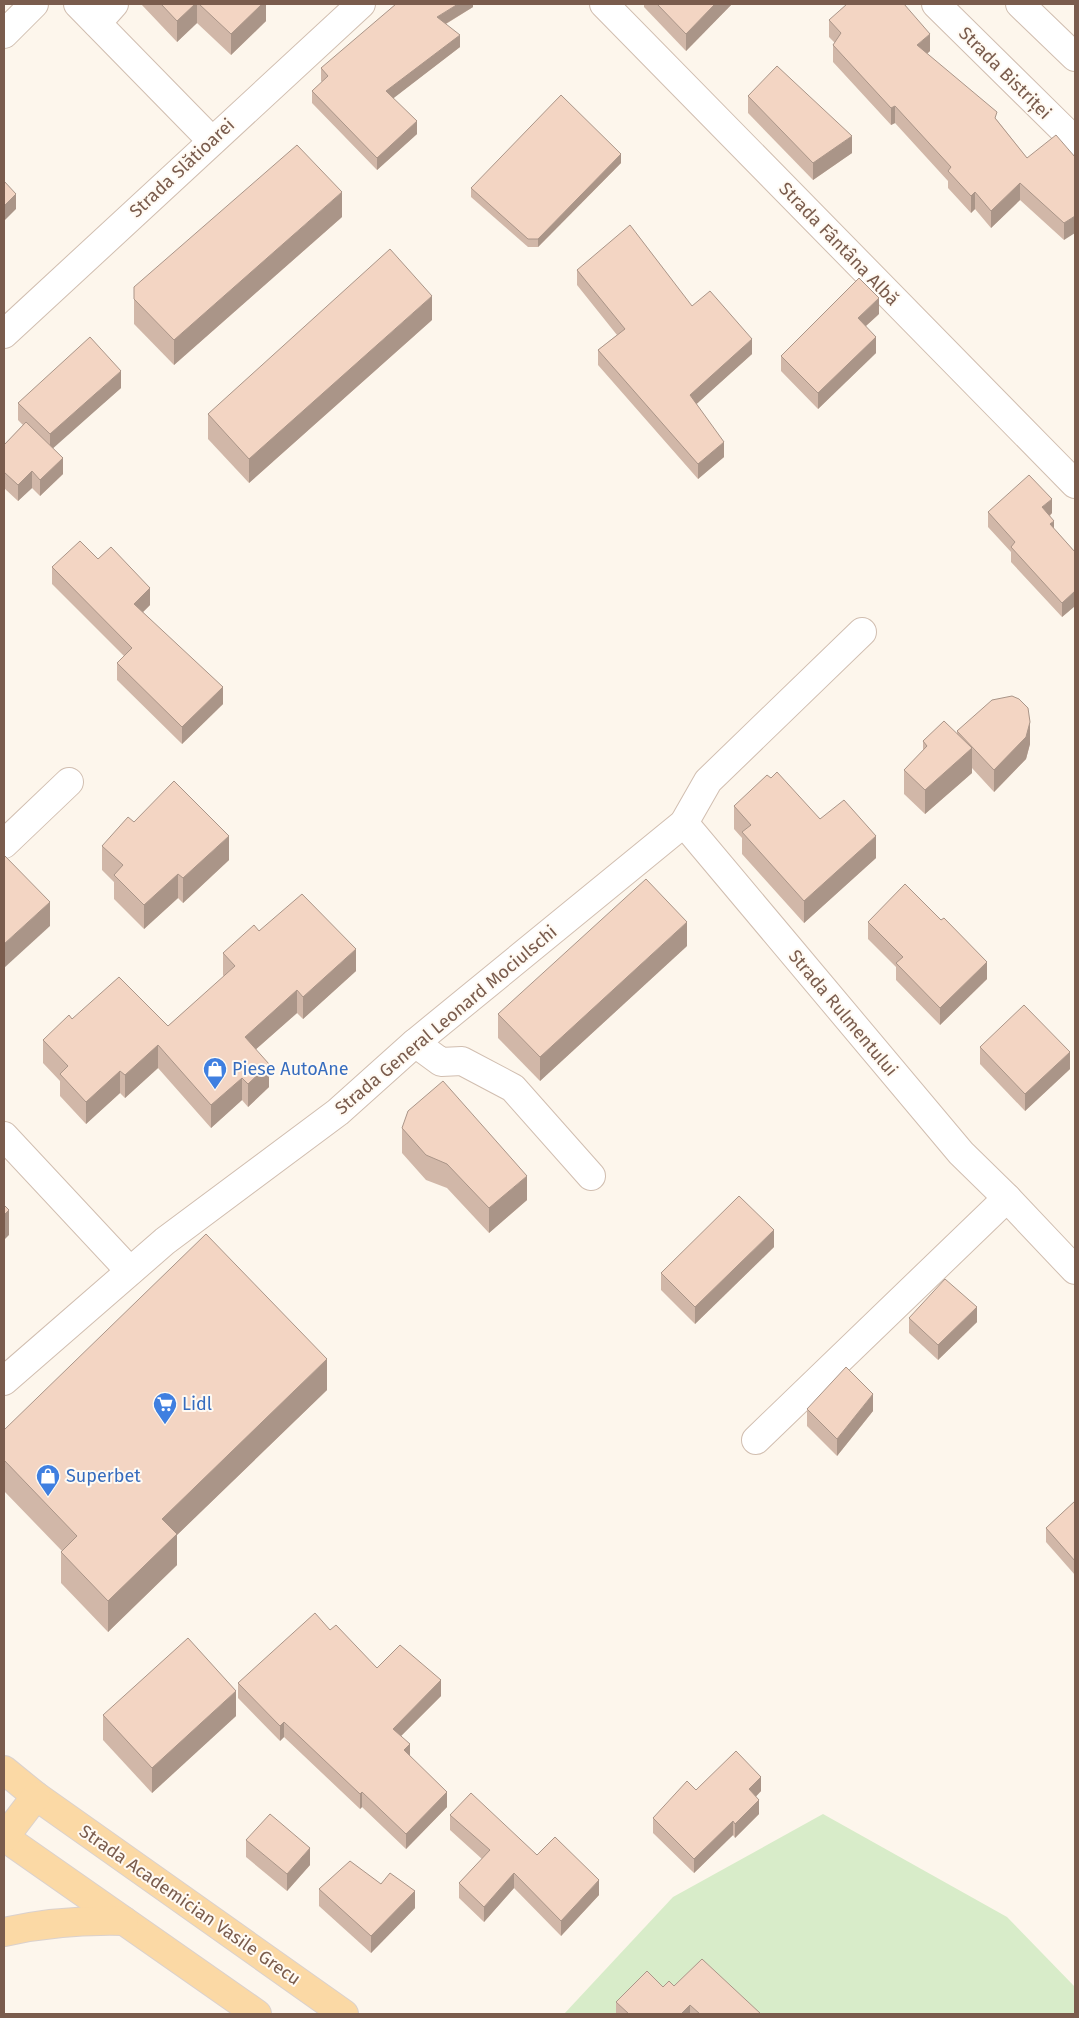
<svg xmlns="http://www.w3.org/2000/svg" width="1079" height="2018" font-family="'Fira Sans',sans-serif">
<rect width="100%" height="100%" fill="#fdf6ec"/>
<polygon fill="#d8ecc9" points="823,1814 1007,1917 1075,1987 1075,2014 564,2014 673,1897"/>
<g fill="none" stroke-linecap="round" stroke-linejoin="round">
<g stroke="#d1beb0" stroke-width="30">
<g id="minor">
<polyline points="78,4 212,141"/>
<polyline points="604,4 1075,484"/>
<polyline points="936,4 1075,141"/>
<polyline points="1020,4 1075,57"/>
<polyline points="97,23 114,4"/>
<polyline points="4,34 34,4"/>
<polyline points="4,334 361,4"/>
<polyline points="684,823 961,1153 1007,1198 1075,1270"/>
<polyline points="4,844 69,782"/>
<polyline points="415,1043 441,1062 462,1061 513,1088 591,1176"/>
<polyline points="4,1136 130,1271"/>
<polyline points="4,1381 165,1241 338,1112 415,1043 684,823 708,781 862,632"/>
<polyline points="756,1440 1007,1198"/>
</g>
</g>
<g stroke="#dad1cd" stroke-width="30">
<g id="major">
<polyline points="4,1770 36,1796 344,2014"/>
<polyline points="4,1837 257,2014"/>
<polyline points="4,1838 36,1796"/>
<path d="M4,1932C44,1923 84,1920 124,1921"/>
</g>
</g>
<use href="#minor" stroke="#fff" stroke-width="28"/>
<use href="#major" stroke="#fbd9a5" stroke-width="28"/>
</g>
<g fill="#d1b7a8">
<polygon points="141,4 266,4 266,21 231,55 197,23 177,42"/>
<polygon points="473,4 473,7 446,24 460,47 393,98 417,134 377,170 312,103 312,91 322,82 321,81 321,68"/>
<polygon points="644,4 732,4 686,51 644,7"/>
<polygon points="829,20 930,51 927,54 997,120 1027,158 1075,157 1064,240 1020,200 991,228 975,209 971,213 948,188 948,181 895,123 891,125 833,62 833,45 835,43 829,37"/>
<polygon points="748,96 852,153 813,180 748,113"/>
<polygon points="621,163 538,247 528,247 471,197 471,188"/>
<polygon points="342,217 174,365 134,324 134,287"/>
<polygon points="577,270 692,306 752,354 696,404 724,457 698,479 598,365 598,350 617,335 577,285"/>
<polygon points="879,314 866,326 876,353 818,409 781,371 781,356"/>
<polygon points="432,320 249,483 208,439 208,414"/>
<polygon points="121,388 52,448 63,474 40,496 32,488 18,501 4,488 4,445 23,425 18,420 18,403"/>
<polygon points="988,512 1052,513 1050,516 1054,529 1075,552 1075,606 1062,617 1011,562 1011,552 988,527"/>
<polygon points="98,559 150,605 143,612 223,704 182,744 117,680 117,663 124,656 52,584 52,567"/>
<polygon points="957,731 1030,744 1026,759 994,792 972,768 972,773 925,814 904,794 904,770 923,751 923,741 957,734"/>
<polygon points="734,806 820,819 876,858 804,923 742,854 742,838 734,829"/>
<polygon points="134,822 229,860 183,903 178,898 144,929 114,899 114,882 102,870 102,846"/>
<polygon points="868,922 987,979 940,1025 896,980 896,967 868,939"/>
<polygon points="259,931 356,971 303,1019 297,1013 256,1049 269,1087 248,1107 242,1100 211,1128 158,1068 125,1098 120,1093 86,1124 60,1096 60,1081 43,1063 43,1040 72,1019 168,1026 224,977 223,975 223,953"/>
<polygon points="687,946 540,1081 498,1038 498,1014"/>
<polygon points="980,1047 1070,1069 1025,1111 980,1064"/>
<polygon points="402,1128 527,1200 489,1233 447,1188 426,1180 402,1153"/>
<polygon points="774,1247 695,1324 661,1290 661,1273"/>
<polygon points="909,1318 977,1322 938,1360 909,1333"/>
<polygon points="327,1390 177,1535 177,1565 108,1632 61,1583 61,1552 62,1551 4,1491 4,1430"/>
<polygon points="807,1409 873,1411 837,1456 807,1426"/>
<polygon points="1075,1501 1075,1575 1046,1542 1046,1528"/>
<polygon points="330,1630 377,1668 441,1696 401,1736 410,1756 447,1807 406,1849 362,1807 360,1809 284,1737 280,1741 238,1698 238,1683"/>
<polygon points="103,1715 236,1716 152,1793 103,1740"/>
<polygon points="696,1790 761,1791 756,1796 759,1814 735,1838 733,1835 694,1873 653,1833 653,1818"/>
<polygon points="450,1815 537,1855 599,1895 561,1936 514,1888 484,1922 459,1898 459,1883 482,1859 450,1830"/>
<polygon points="246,1840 310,1865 287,1891 246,1857"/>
<polygon points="319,1889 415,1908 371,1953 319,1906"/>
<polygon points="674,1986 761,2014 616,2014 616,2002 663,1987"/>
</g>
<g fill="#aa9588">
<polygon points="195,4 197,4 197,23 177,42 177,21"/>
<polygon points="262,4 266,4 266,21 231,55 231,34"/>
<polygon points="458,4 473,4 473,7 437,29 437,17"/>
<polygon points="715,4 732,4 686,51 686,34"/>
<polygon points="930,34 930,51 917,62 917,45"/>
<polygon points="460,35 460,47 386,104 386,91"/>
<polygon points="895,106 895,123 891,125 891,108"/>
<polygon points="417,121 417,134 377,170 377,158"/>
<polygon points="852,136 852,153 813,180 813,163"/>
<polygon points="621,154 621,163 538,247 538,239"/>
<polygon points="1020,183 1020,200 991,228 991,211"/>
<polygon points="342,192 342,217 174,365 174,340"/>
<polygon points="975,192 975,209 971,213 971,196"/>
<polygon points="16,194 16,209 4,221 4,206"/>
<polygon points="1075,216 1075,233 1064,240 1064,223"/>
<polygon points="432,296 432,320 249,483 249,459"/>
<polygon points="879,298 879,314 858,333 858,318"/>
<polygon points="876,337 876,353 818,409 818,393"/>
<polygon points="752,339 752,354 690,410 690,395"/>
<polygon points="121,371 121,388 50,451 50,434"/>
<polygon points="724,442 724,457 698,479 698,464"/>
<polygon points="63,458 63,474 40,496 40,480"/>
<polygon points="32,471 32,488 18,501 18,485"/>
<polygon points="1052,499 1052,513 1042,522 1042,507"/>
<polygon points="1054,521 1054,536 1050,524"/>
<polygon points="150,588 150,605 134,621 134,604"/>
<polygon points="1075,591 1075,606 1062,617 1062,603"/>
<polygon points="223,687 223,704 182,744 182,727"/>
<polygon points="1030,722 1030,744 1026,759 994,792 994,770"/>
<polygon points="972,748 972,773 925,814 925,790"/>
<polygon points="229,836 229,860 183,903 183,878"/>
<polygon points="876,836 876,858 804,923 804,901"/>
<polygon points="178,874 178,898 144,929 144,905"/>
<polygon points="50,902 50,926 4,968 4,944"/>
<polygon points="687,922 687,946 540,1081 540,1057"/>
<polygon points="356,949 356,971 303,1019 303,997"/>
<polygon points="987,962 987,979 940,1025 940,1008"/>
<polygon points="297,990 297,1013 245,1059 245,1037"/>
<polygon points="158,1045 158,1068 125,1098 125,1075"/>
<polygon points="1070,1052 1070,1069 1025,1111 1025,1094"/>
<polygon points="269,1064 269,1087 248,1107 248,1084"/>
<polygon points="120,1071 120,1093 86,1124 86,1102"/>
<polygon points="242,1078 242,1100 211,1128 211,1105"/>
<polygon points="527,1176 527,1200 489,1233 489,1208"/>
<polygon points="9,1210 9,1235 4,1240 4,1215"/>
<polygon points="774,1230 774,1247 695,1324 695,1307"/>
<polygon points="977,1307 977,1322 938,1360 938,1345"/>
<polygon points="327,1359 327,1390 177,1535 177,1565 108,1632 108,1601 162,1519"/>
<polygon points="873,1394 873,1411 837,1456 837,1439"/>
<polygon points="441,1680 441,1696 393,1744 393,1729"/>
<polygon points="236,1691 236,1716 152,1793 152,1768"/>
<polygon points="284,1722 284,1737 280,1741 280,1726"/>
<polygon points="410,1744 410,1760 404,1750"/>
<polygon points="761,1777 761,1791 749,1804 749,1789"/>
<polygon points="362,1792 362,1807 360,1809 360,1794"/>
<polygon points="447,1792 447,1807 406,1849 406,1834"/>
<polygon points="759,1800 759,1814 735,1838 735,1824"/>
<polygon points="733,1821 733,1835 694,1873 694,1859"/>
<polygon points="310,1848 310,1865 287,1891 287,1874"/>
<polygon points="514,1873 514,1888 484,1922 484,1907"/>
<polygon points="599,1880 599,1895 561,1936 561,1921"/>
<polygon points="415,1891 415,1908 371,1953 371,1936"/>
<polygon points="690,2005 690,2014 681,2014"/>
</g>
<g fill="#f3d5c3" stroke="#aa9588">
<polygon points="161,4 195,4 177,21"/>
<polygon points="199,4 262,4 231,34"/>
<polygon points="396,4 458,4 437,17 460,35 386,91 417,121 377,158 312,91 328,76 321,68"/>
<polygon points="657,4 715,4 686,34"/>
<polygon points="847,4 904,4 930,34 917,45 997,112 995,118 1027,158 1056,135 1075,157 1075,216 1064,223 1020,183 991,211 975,192 971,196 948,171 951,167 895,106 891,108 833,45 841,33 829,20"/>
<polygon points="777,66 852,136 813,163 748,96"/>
<polygon points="561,95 621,154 538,239 528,239 471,188"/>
<polygon points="297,145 342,192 174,340 134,299 134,287"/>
<polygon points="4,181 16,194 4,206"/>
<polygon points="630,225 692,306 710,291 752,339 690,395 724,442 698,464 598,350 625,329 577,270"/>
<polygon points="390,249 432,296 249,459 208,414"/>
<polygon points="859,278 879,298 858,318 876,337 818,393 781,356"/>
<polygon points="90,337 121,371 50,434 18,403"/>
<polygon points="26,422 63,458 40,480 32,471 18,485 4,472 4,445"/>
<polygon points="1029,475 1052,499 1042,507 1054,521 1050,524 1075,552 1075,591 1062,603 1011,547 1015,542 988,512"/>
<polygon points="80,541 98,559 111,547 150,588 134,604 223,687 182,727 117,663 132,648 52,567"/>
<polygon points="1012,696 1019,699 1028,708 1030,722 1026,737 994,770 957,731 992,700"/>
<polygon points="944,721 972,748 925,790 904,770 927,746 923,741"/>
<polygon points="777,772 820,819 844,800 876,836 804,901 742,832 751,825 734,806 767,775 771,778"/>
<polygon points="174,781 229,836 183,878 178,874 144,905 114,875 123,865 102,846 128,817 134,822"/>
<polygon points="4,855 50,902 4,944"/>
<polygon points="646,879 687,922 540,1057 498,1014"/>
<polygon points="905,884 941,920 944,918 987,962 940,1008 896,963 903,957 868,922"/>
<polygon points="302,894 356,949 303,997 297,990 245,1037 269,1064 248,1084 242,1078 211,1105 158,1045 125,1075 120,1071 86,1102 60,1074 68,1066 43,1040 69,1015 72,1019 119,977 168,1026 235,966 223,953 254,925 259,931"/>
<polygon points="1024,1005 1070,1052 1025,1094 980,1047"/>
<polygon points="443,1081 527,1176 489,1208 447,1164 426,1155 402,1128 408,1111"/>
<polygon points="739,1196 774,1230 695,1307 661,1273"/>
<polygon points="4,1205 9,1210 4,1215"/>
<polygon points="206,1234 327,1359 162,1519 177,1534 108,1601 61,1552 77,1536 4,1460 4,1430"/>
<polygon points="945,1279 977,1307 938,1345 909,1318"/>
<polygon points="846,1367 873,1394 837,1439 807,1409"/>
<polygon points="1075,1501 1075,1561 1046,1528"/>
<polygon points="315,1613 330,1630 336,1625 377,1668 400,1645 441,1680 393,1729 410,1744 404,1750 447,1792 406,1834 362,1792 360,1794 284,1722 280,1726 238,1683"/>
<polygon points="188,1638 236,1691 152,1768 103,1715"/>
<polygon points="736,1751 761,1777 749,1789 759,1800 735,1824 733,1821 694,1859 653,1818 687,1781 696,1790"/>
<polygon points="471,1793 537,1855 555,1837 599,1880 561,1921 514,1873 484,1907 459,1883 490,1850 450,1815"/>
<polygon points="270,1814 310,1848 287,1874 246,1840"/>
<polygon points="350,1861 381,1884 390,1873 415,1891 371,1936 319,1889"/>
<polygon points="702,1959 761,2014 700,2014 690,2005 681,2014 629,2014 616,2002 647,1971 663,1987 669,1981 674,1986"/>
</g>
<defs>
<g id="shop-pin" transform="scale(1.25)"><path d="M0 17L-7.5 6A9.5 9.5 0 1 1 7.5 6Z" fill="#3f7fe0" stroke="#fffaf3"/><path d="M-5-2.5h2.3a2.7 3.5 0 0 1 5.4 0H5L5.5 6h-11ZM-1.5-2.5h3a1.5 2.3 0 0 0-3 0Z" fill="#fff"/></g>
<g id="supermarket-pin" transform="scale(1.25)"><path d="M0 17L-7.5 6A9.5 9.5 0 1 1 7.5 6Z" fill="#3f7fe0" stroke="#fffaf3"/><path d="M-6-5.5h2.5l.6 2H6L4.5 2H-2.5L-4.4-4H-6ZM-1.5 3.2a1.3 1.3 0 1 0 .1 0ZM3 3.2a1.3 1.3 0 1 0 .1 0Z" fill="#fff"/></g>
</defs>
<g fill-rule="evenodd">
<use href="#shop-pin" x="215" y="1069"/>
<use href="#supermarket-pin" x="165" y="1404"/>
<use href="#shop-pin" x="48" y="1476"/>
</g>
<g text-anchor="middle" stroke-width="4" stroke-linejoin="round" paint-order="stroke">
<g font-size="18" fill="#7a5c4d" stroke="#fffaf3">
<text transform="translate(1005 73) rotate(45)" y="6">Strada Bistriței</text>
<text transform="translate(182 168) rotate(-43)" y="6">Strada Slătioarei</text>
<text transform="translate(839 244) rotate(46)" y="6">Strada Fântâna Albă</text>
<text transform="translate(843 1013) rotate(50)" y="6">Strada Rulmentului</text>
<text transform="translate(446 1020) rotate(-40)" y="6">Strada General Leonard Mociulschi</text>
<text transform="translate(190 1905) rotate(35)" y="6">Strada Academician Vasile Grecu</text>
</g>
<g font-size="18" fill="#366cbe" stroke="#fffaf3" text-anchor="start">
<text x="232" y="1075">Piese AutoAne</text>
<text x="182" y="1410">Lidl</text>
<text x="66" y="1482">Superbet</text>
</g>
</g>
<rect width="1079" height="2018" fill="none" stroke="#7a5c4d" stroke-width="10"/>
</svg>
